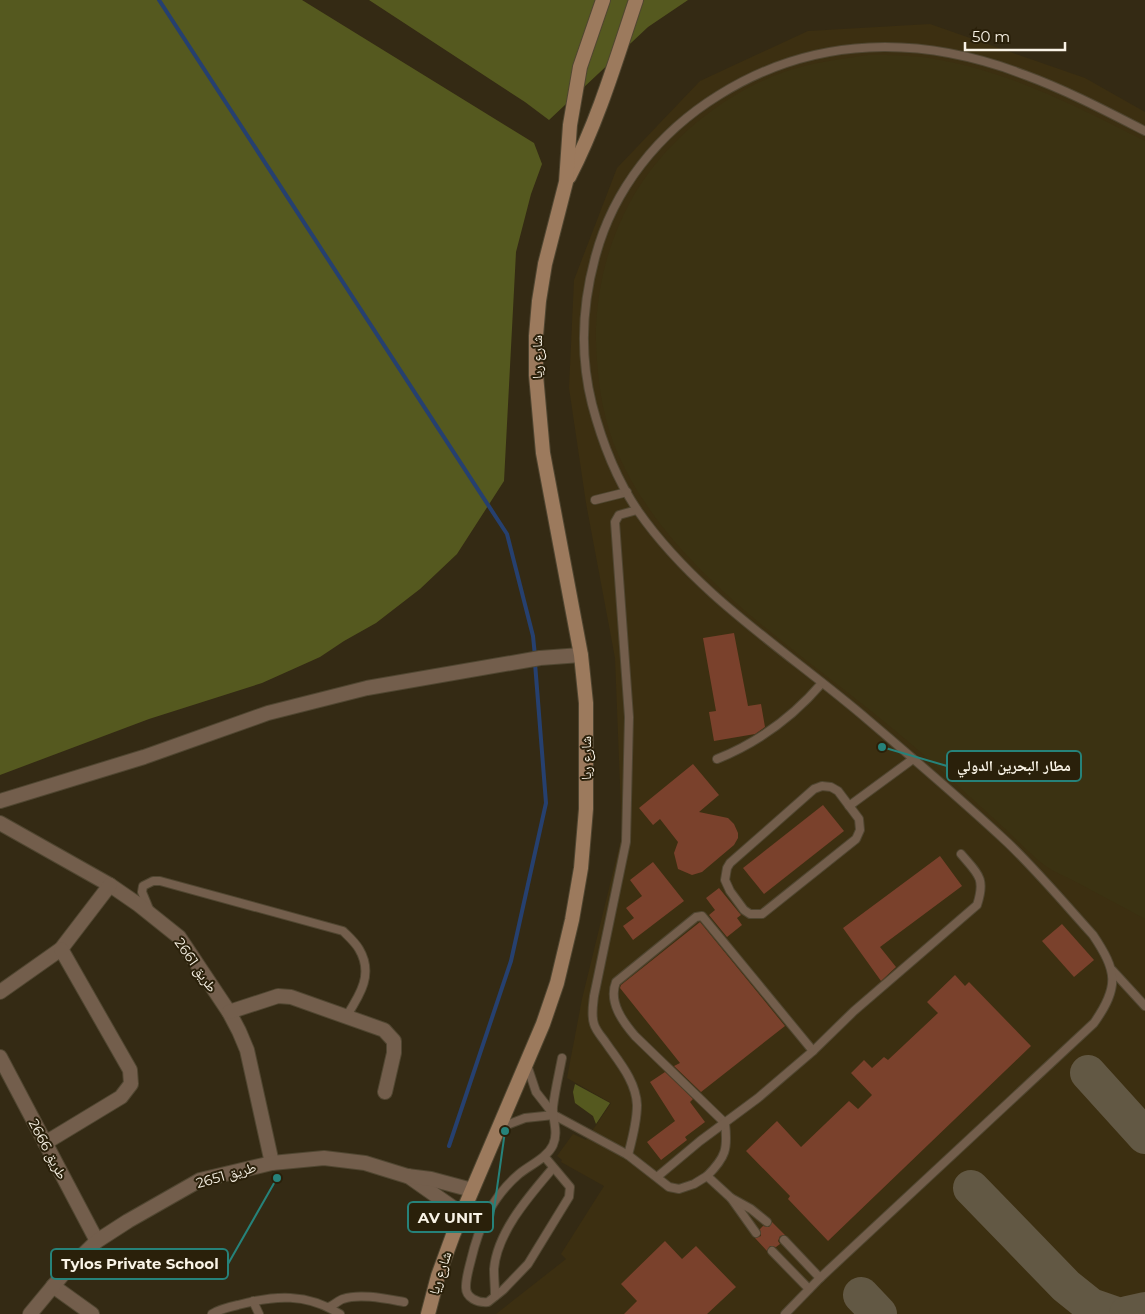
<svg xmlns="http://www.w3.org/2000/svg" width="1145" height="1314" font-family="Montserrat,'Noto Naskh Arabic',sans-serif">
<rect width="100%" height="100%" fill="#342a14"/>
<polygon fill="#3c2f11" points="930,24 1085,78 1145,112 1145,1314 496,1314 566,1259 561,1254 604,1186 561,1162 562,1160 557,1156 573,1134 586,1140 611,1103 567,1078 582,999 622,835 615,658 586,503 569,388 574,280 617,168 700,81 808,31"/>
<g fill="#55591f">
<polygon points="0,0 302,0 534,143 542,164 531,194 516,252 504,481 457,554 420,589 376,623 344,641 320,657 262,683 149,719 0,775"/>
<polygon points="369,0 688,0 648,27 549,120 525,102"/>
<polygon points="575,1084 610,1103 596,1124 593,1116 575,1103 573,1092"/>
</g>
<path fill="#3b3212" d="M868,55C892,55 916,55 940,60C1013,73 1079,108 1145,141V919C1123,907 1100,895 1078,883C1067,877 1054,872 1044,865C1029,853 1016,839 1002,826C964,792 928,757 888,725C794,647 668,569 618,454C605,425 599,392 597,361C592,307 604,250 630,202C662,143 724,92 787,71C814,62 841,59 868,55Z"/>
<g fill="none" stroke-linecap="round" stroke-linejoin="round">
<g stroke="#26406f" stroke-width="4">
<polyline points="159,0 507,534 533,636 535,656"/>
<polyline points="449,1146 511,961 546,803 535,663"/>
</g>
<g stroke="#625844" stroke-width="36">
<polyline points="1088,1073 1145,1136"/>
<polyline points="971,1188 1066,1286 1091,1306 1114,1314"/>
<polyline points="861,1295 879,1314"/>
<polyline points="1127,1314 1145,1310"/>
</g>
</g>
<g fill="#7a412c">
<polygon points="734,633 748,706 761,704 765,727 755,734 714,741 709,712 716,711 703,638"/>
<polygon points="693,764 719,795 699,812 728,818 734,824 738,833 738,838 734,845 702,872 692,875 678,869 674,853 678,842 660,819 653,825 639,808"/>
<polygon points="823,805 844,831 764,894 743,868"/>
<polygon points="940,856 962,886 880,947 896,967 881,981 843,928"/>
<polygon points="653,862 684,901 633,940 623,926 634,918 626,908 642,896 630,880"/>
<polygon points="719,888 741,915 737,918 742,925 727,937 709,915 715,910 706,898"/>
<polygon points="700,922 785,1026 701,1092 674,1066 680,1063 620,988 621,985"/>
<polygon points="1062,924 1094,960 1074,977 1042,941"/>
<polygon points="955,975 965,986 969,982 1031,1046 828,1241 788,1199 790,1196 746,1151 777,1121 801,1147 849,1101 858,1109 872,1095 851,1073 864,1060 872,1068 884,1057 888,1060 938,1013 927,1002"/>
<polygon points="665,1072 693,1099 690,1102 705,1122 685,1137 687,1140 661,1160 647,1142 675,1121 650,1082"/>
<polygon points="772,1222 785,1235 780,1236 778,1241 780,1244 776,1247 770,1246 767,1251 755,1238 761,1236 760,1229 763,1226 769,1227"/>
<polygon points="665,1241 682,1259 696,1246 736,1287 707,1314 624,1314 637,1301 621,1284"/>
</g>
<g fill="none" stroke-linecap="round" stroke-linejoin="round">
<g stroke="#504631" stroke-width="10">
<g id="service">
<polyline points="595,500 627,492"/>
<path d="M717,759C759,742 793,717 822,683"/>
<polygon points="822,786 831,787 838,791 859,819 860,830 856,839 762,914 750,914 744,910 730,891 725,880 727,868 730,863 814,789"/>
<polyline points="849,806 913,759"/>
<path d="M149,909L142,892L143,886L153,881H160L343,931C348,936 355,942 359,949C374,974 360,995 346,1017"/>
<polyline points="1112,970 1145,1006"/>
<polyline points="527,1065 536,1092 554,1115 628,1155 669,1187 679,1189 694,1184 707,1176 731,1198 756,1233"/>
<polyline points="499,1128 525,1118 554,1115"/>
<path d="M628,1155C632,1140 637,1122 637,1105C636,1081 619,1062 606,1043C602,1037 596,1031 594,1024C591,1015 593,1005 594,996L626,842L629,717L615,522L619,515L637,510"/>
<path d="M544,1156L570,1187L569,1197L528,1264L503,1290L488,1302C478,1303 465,1298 466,1286C466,1278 469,1268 471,1260C479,1226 492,1197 519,1174C530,1165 547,1158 553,1145C559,1132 552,1119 553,1107C555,1090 559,1074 562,1058"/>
<path d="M707,1176C726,1157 728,1149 725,1123L635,1036C623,1022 608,1002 616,982L696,917L702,916L813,1051"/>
<path d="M657,1177L700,1141L758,1098L813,1051L854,1011L977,905C986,878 978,874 961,854"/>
<polyline points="731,1198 751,1209 767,1222"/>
<polyline points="784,1240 820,1278"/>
<polyline points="772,1251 809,1289"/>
<path d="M495,1296C495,1287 494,1278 494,1269C497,1232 530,1195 553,1168"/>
<polyline points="253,1301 259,1314"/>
<path d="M329,1307C334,1305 339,1300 343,1299C360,1293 387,1299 404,1302"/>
<path d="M212,1314C220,1309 229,1307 238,1305C275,1295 307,1293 340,1314"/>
<path d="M785,1314L820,1278L1094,1023C1120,986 1117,971 1093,935C1065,904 1038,872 1008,843C963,801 915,760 868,720C790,653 698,597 638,511C616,479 602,442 592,404C580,356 582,306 595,258C613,189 659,132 719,95C815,35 921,35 1025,75C1066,90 1106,111 1145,131"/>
</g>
</g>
<g stroke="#504631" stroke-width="16">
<g id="minor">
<polyline points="0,801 144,757 268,713 367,688 540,658 581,655"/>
<polyline points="0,823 110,885 139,905 179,937 229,1012 239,1031 247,1050 272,1163"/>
<polyline points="0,992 61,949 110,885"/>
<polyline points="229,1012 278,996 291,997 384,1030 394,1041 394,1053 385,1092"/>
<polyline points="0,1057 97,1241"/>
<polyline points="45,1143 121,1097 131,1084 130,1070 61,949"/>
<polyline points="53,1286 92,1314"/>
</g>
</g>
<g stroke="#504631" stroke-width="16">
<g id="tertiary">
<polyline points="408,1176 462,1214"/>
<polyline points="30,1314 64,1273 97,1241 128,1221 200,1180 272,1163 324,1158 365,1163 407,1176 431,1179 472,1190"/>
</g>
</g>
<g stroke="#504631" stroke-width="16">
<g id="secondary">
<path d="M569,177C598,121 616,60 636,0"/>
<polyline points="428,1314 438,1276 453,1235 543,1024 557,983 572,920 581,868 586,809 586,703 581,655 543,453 536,375 536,336 539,301 545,264 566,182 570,125 580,67 603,0"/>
</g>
</g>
<use href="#service" stroke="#735e4c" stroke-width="8"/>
<use href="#minor" stroke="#735e4c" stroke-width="14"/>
<use href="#tertiary" stroke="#735e4c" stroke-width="14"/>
<use href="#secondary" stroke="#9c7a5d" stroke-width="14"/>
</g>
<g text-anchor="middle" stroke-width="4" stroke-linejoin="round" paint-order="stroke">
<g font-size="14" fill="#f9f3e6" stroke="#2a200a">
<text transform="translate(537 357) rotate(-90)" y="5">شارع ريا</text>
<text transform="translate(586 758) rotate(-90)" y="5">شارع ريا</text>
<text transform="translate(196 965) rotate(55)" y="5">طريق 2661</text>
<text transform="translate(48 1149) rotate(62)" y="5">طريق 2666</text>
<text transform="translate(226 1175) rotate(-16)" y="5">طريق 2651</text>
<text transform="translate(440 1273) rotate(-72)" y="5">شارع ريا</text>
</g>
</g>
<path fill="none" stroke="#26827a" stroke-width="2" d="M882 747L947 766M505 1131L493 1217M277 1178L228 1264"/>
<g fill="#26827a" stroke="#2a200a" stroke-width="2">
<circle cx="882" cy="747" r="5"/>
<circle cx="505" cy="1131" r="5"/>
<circle cx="277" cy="1178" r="5"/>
</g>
<g fill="#2a200a" stroke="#26827a" stroke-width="2">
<rect x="947" y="751" width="134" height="30" rx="5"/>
<rect x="408" y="1202" width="85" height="30" rx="5"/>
<rect x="51" y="1249" width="177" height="30" rx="5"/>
</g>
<g font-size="15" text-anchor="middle" font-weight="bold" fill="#f9f3e6">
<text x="1014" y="771">مطار البحرين الدولي</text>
<text x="450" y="1223">AV UNIT</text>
<text x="140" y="1269">Tylos Private School</text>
</g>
<path d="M965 42v8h100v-8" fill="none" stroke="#f9f3e6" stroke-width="2.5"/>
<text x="972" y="42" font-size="15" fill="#f9f3e6" stroke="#2a200a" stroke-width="4" paint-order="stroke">50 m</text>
</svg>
